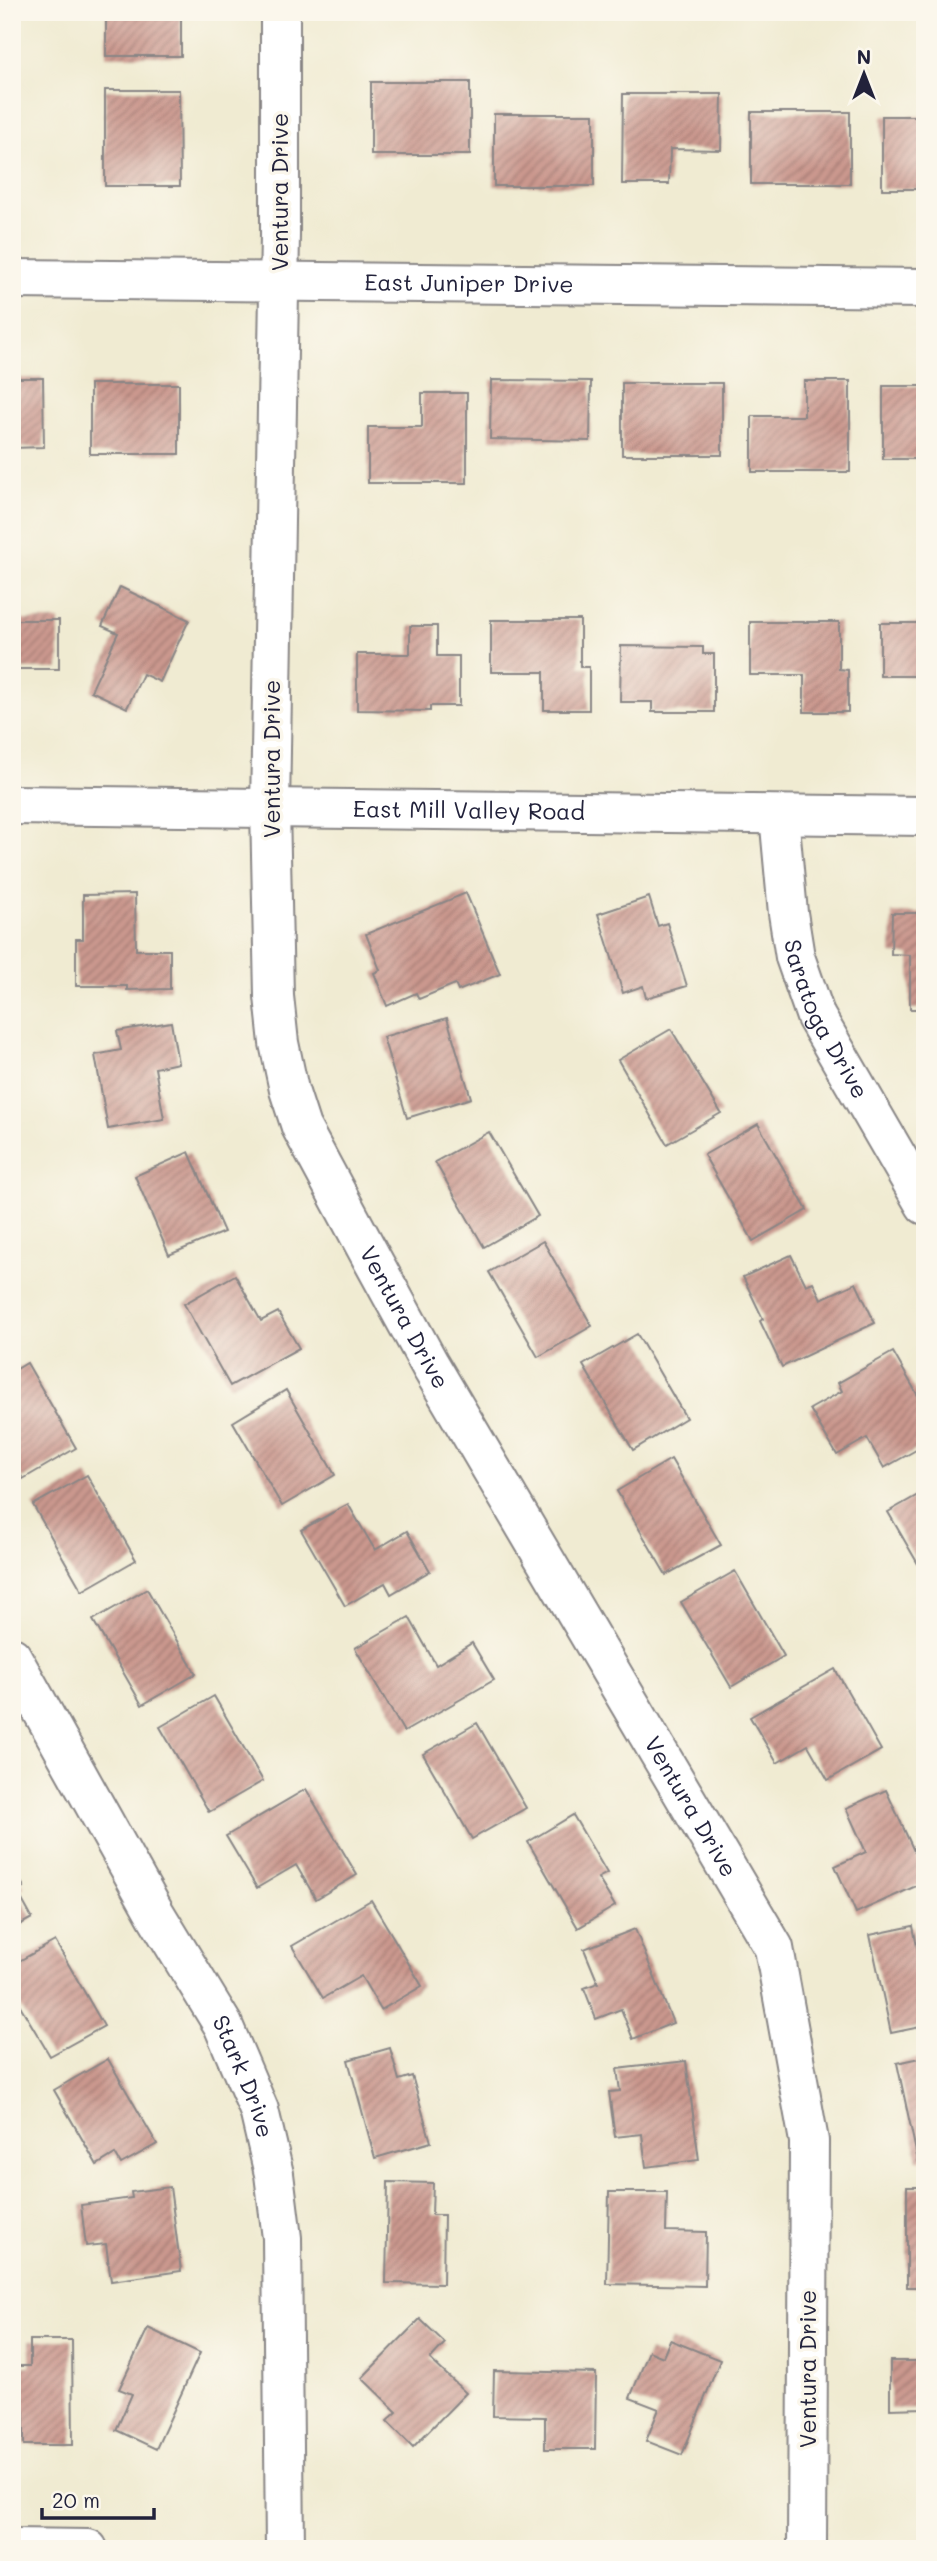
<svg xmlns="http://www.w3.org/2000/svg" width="937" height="2561" font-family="Mali,sans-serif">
<defs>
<pattern id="building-hatch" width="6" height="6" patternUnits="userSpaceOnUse" patternTransform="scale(1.75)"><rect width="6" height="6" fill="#cb988e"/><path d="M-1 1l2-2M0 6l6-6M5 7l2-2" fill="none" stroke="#a47c75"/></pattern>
</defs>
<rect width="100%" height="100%" fill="#fbf7ec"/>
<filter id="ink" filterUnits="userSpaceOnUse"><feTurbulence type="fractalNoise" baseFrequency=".0143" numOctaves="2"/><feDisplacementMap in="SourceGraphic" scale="14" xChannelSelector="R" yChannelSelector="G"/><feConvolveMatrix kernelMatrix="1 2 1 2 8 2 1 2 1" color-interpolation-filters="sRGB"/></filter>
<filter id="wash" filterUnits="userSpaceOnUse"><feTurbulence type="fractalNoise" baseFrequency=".00686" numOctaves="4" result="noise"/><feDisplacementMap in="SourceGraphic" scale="28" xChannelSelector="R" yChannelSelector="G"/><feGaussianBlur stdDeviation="1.57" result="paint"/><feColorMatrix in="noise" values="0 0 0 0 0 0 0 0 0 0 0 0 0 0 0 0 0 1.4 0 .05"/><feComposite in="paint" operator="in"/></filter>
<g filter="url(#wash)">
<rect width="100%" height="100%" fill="#f0ebd2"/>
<g id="blocks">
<g fill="url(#building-hatch)">
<rect x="106" y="12" width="75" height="44"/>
<rect x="371" y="82" width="99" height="73"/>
<polygon points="105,90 179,90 180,186 105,186"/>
<polygon points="623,94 722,94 721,150 670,149 669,184 622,184"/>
<rect x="751" y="112" width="99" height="72"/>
<rect x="494" y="114" width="100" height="72"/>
<rect x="882" y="116" width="43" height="73"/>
<polygon points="12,378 43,378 44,447 12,448"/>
<polygon points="491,380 591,381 590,441 490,439"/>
<polygon points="804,381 850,381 850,472 752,472 752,416 804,416"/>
<rect x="622" y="383" width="100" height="72"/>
<rect x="90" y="384" width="89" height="70"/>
<rect x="883" y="386" width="42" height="73"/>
<polygon points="422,393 467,393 467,483 368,483 368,427 422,427"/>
<polygon points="120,587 189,620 160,682 143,674 127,708 91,691 118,633 102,626"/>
<rect x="12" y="620" width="47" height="49"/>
<polygon points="491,620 580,620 580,667 589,667 589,710 544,710 544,672 491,672"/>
<polygon points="750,622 839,622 839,669 848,670 848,712 804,712 804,675 750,675"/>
<rect x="880" y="623" width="45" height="53"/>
<polygon points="410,626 437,626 437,656 459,656 459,706 430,706 430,711 357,710 357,654 410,654"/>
<polygon points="621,646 703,647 703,654 714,654 714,712 652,712 652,702 620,702"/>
<polygon points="466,893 500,974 458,991 455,984 419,999 416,993 387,1006 374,973 380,970 366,934"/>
<polygon points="135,894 136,950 170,950 170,989 127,990 127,986 76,986 76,939 83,939 83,895"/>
<polygon points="649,897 658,926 667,923 687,986 646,998 643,986 623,993 598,914"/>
<polygon points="892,913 925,913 925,1009 910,1009 910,955 891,954"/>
<polygon points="447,1018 471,1098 407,1118 383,1037"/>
<polygon points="171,1022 178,1063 155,1068 164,1119 108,1129 95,1055 121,1050 117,1031"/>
<polygon points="671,1029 721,1113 667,1144 618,1060"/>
<polygon points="758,1124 807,1210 753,1241 704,1155"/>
<polygon points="489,1132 538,1216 484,1247 435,1162"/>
<polygon points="189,1152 224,1232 169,1255 135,1176"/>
<polygon points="543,1241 592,1326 538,1357 489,1272"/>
<polygon points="791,1255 806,1285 813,1282 821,1299 856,1283 875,1323 782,1367 760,1321 763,1319 743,1277"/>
<polygon points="235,1275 261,1321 278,1312 299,1348 230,1386 184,1304"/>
<polygon points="637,1334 686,1418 633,1450 583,1365"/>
<polygon points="893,1352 925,1408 918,1412 925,1425 925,1445 884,1468 867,1438 837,1455 810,1409 842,1391 838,1383"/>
<polygon points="27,1363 76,1448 23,1479 12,1461 12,1372"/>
<polygon points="286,1390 335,1475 282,1506 233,1422"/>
<polygon points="671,1459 721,1545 666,1575 617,1491"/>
<polygon points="87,1475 136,1560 82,1591 33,1505"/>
<polygon points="925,1491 925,1576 888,1512"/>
<polygon points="348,1504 375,1550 407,1531 430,1571 391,1594 385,1583 345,1606 301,1530"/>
<polygon points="735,1571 784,1656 731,1687 681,1602"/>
<polygon points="147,1589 196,1674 142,1705 93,1620"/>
<polygon points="409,1617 436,1665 472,1643 494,1680 404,1732 355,1648"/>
<polygon points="835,1669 881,1750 828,1780 808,1745 777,1763 750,1717"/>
<polygon points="214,1696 263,1781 209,1812 160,1727"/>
<polygon points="477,1723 526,1808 472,1839 423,1754"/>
<polygon points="306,1789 357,1875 316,1899 296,1865 257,1888 226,1836"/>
<polygon points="886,1790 925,1875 925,1882 856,1913 835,1866 866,1852 846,1808"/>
<polygon points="573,1815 607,1873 598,1878 615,1906 578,1928 528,1842"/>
<polygon points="12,1867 24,1887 17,1891 32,1918 12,1929"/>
<polygon points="371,1900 422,1986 381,2010 361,1976 323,1998 292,1946"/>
<polygon points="913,1926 919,1957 925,1956 925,2026 891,2033 870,1935"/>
<polygon points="635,1929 673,2023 633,2039 621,2009 596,2019 584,1988 598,1983 584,1949"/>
<polygon points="55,1941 104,2026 50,2056 12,1992 12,1965"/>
<polygon points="390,2048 399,2080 412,2076 431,2142 375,2158 348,2060"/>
<polygon points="925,2057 925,2159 918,2161 897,2063"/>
<polygon points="108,2059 157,2144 121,2164 115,2154 97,2165 54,2090"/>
<polygon points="686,2061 699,2160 646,2167 642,2134 615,2137 609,2092 620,2091 617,2069"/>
<polygon points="388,2182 433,2183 432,2215 444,2215 443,2284 386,2283"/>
<polygon points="170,2187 181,2271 111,2281 106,2244 86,2246 81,2205 132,2198 131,2192"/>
<rect x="907" y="2187" width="18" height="100"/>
<polygon points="609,2192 667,2192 666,2231 706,2232 705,2286 607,2284"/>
<polygon points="420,2319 445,2343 430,2359 466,2393 413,2447 387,2421 397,2412 362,2378"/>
<polygon points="148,2328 200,2353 156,2449 116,2430 132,2394 119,2389"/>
<polygon points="30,2340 72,2340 73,2445 24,2445 24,2412 12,2412 12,2366 30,2366"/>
<polygon points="670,2340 720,2360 682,2455 646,2441 659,2409 630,2398 649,2351 663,2357"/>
<polygon points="890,2361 925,2361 925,2408 890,2409"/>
<polygon points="494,2371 596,2373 595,2449 545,2449 545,2417 493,2416"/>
</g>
</g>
</g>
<g filter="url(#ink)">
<use href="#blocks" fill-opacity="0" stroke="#898686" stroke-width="2"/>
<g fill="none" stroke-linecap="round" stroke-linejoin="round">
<g stroke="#898686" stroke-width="42">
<g id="minor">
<path id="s1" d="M280,12V235L270,808L274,996L279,1043L289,1090L301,1127L372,1259L430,1365L774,1948L809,2141L807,2549"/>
<path id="s2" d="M12,279L925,288"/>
<path id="s3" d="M12,805L925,816"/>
<path id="s4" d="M779,815L788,913L795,957L816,1017L925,1205"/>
<path id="s5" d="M12,1657L156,1915L223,2025L259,2110L274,2174L282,2238L285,2549"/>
<polyline points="12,2548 88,2549"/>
</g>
</g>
<use href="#minor" stroke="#fff" stroke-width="38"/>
</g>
</g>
<g text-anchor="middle" stroke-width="7" stroke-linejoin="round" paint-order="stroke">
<g font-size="23" fill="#22223b" stroke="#fbf7ec">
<text transform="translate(280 192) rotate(-90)" y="8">Ventura Drive</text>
<text dy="8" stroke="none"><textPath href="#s2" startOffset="457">East Juniper Drive</textPath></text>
<text transform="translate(272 759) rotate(-90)" y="8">Ventura Drive</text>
<text dy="8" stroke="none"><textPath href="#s3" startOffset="457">East Mill Valley Road</textPath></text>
<text dy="8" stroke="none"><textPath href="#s4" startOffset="212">Saratoga Drive</textPath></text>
<text dy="8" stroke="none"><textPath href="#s1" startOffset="1335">Ventura Drive</textPath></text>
<text dy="8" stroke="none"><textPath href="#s1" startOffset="1902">Ventura Drive</textPath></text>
<text dy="8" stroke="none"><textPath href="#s5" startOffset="480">Stark Drive</textPath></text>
<text transform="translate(808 2369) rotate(-90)" y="8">Ventura Drive</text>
</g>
</g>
<rect width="937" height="2561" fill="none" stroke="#fbf7ec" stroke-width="42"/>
<g transform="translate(864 74)" stroke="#fbf7ec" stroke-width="5" paint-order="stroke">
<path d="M0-5L12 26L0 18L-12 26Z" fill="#22223b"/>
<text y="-10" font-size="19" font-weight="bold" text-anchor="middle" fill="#22223b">N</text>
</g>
<path d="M42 2508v10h112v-10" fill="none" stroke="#22223b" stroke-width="3.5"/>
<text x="52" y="2508" font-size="21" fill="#22223b" stroke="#fbf7ec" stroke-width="5" paint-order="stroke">20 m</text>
</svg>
